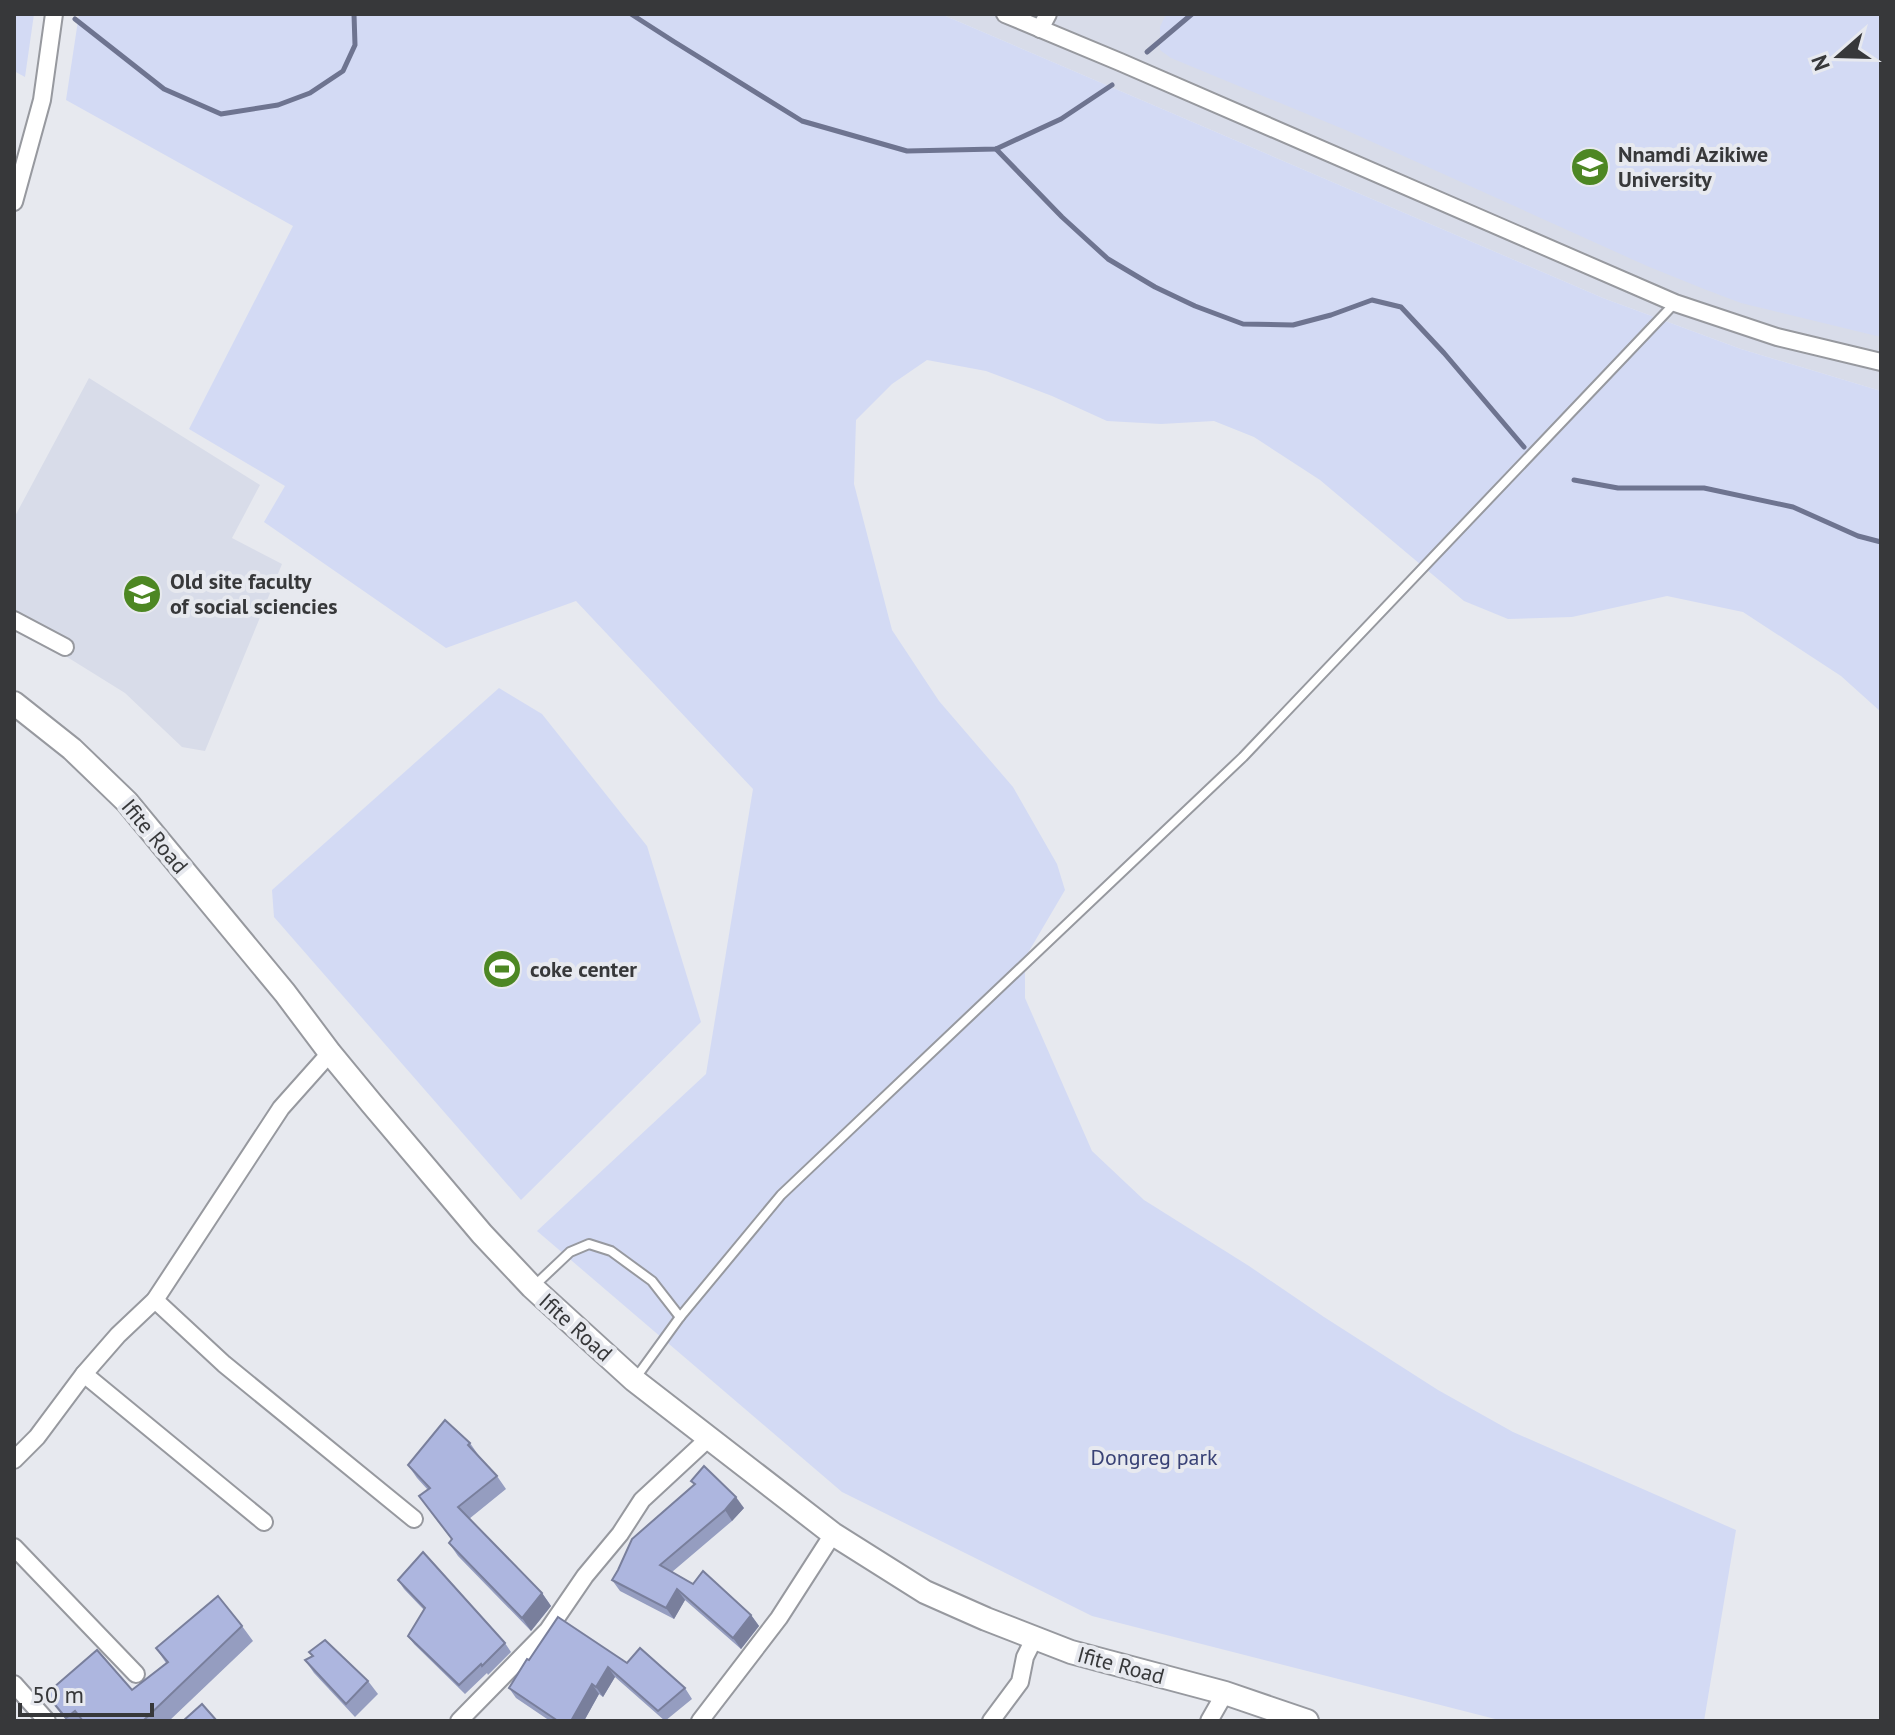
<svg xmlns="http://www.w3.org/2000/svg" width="1895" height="1735" font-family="'PT Sans',sans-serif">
<rect width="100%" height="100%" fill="#e7e9ef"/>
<g fill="#d8dce9">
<polygon points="941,14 1881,14 1881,391 1741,349 1603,298"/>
<polygon points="89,378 260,485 232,538 282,564 205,751 182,747 125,693 14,624 14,518"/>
</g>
<g fill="#d3daf4">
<polygon points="14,14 34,14 25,77 14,71"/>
<polygon points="79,14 941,14 1603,298 1741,349 1881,391 1881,712 1841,676 1743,612 1667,596 1572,617 1508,619 1464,601 1320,480 1254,437 1214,421 1161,424 1107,421 1052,396 986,371 927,360 892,384 856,420 854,484 892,630 939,701 1013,787 1057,864 1065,890 1025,958 1025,998 1092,1151 1144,1200 1249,1266 1324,1317 1438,1390 1513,1432 1736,1530 1704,1721 1503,1721 1092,1616 842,1492 537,1231 706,1074 753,789 576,601 446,648 264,522 285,486 189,429 293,226 66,100"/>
<polygon points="1166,14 1881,14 1881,337 1741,303 1704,289 1647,266 1348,131 1171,58 1160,50 1160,27"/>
<polygon points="499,688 542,714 647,846 701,1022 521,1200 274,917 272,890"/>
</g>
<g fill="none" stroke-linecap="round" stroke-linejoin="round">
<g stroke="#6e7490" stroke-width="5">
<polyline points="631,14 673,41 802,121 907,151 996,149 1061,119 1112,85"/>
<polyline points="75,19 164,89 221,114 278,105 310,93 343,71 355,45 354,14"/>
<polyline points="1147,52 1192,14"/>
<polyline points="996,149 1062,217 1108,259 1155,287 1195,306 1243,324 1293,325 1331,315 1372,300 1401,307 1444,353 1524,447"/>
<polyline points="1574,480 1618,488 1704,488 1793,507 1858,536 1881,542"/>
</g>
<g stroke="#97999f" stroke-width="12">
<g id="lane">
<polyline points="533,1287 570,1252 589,1244 611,1251 652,1281 680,1317"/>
<polyline points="635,1379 680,1317 781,1195 1243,757 1675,303"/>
</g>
</g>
<g stroke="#97999f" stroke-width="20">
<g id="street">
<polyline points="1005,14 1120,62 1675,303 1777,337 1881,362"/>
<polyline points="1040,29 1048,14"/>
<polyline points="14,202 42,100 54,14"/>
<polyline points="14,620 65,647"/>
<polyline points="155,1300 224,1364 414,1519"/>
<polyline points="84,1374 264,1522"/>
<polyline points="14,1460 37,1437 84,1374 118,1335 155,1300 281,1108 330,1053"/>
<polyline points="14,1547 136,1674"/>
<polyline points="14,1684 47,1721"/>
<polyline points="459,1721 548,1630 585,1576 620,1534 642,1500 710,1437"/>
<polyline points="700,1721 779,1618 833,1534"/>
<polyline points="991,1721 1020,1682 1025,1657 1035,1637"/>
<polyline points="1209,1721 1225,1693"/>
</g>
</g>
<g stroke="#97999f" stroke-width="26">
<polyline id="secondary" points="14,703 72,749 127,802 285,993 330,1053 372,1104 482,1234 532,1287 634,1380 833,1534 925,1592 986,1619 1071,1652 1225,1693 1307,1721"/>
</g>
<use href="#lane" stroke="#fff" stroke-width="8"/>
<use href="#street" stroke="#fff" stroke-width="16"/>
<use href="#secondary" stroke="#fff" stroke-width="22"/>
</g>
<g fill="#959dc0">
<polygon points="470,1443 479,1456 478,1456 497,1476 506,1489 469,1519 542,1593 551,1606 531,1631 458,1556 449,1543 452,1540 419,1496 428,1490 417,1478 408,1465"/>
<polygon points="691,1481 744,1508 732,1521 672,1572 751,1615 759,1626 741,1649 685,1600 674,1619 620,1591 612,1580 694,1485"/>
<polygon points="398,1580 505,1643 511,1652 488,1675 487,1673 465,1694 414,1644 408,1636 424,1610 404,1589"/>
<polygon points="242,1626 253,1641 169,1721 67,1721 46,1694 132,1690 166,1663 156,1648"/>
<polygon points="305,1660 368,1681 378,1694 355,1717 314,1673"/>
<polygon points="529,1660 627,1663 685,1688 692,1699 665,1721 615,1677 603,1697 599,1694 584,1721 550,1721 516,1698 509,1688"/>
</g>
<g fill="#797f9c">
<polygon points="736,1497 744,1508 732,1521 725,1510"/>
<polygon points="677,1589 685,1600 674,1619 666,1608"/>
<polygon points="542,1593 551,1606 531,1631 522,1618"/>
<polygon points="751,1615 759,1626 741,1649 733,1638"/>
<polygon points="608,1667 615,1677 603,1697 596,1687"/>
<polygon points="592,1684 599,1694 584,1721 571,1721"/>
</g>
<g fill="#adb6df" stroke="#797f9c" stroke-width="2">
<polygon points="445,1420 470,1443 468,1445 497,1476 458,1507 542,1593 522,1618 449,1543 452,1539 419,1496 430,1488 408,1465"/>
<polygon points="704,1466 736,1497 725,1510 660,1565 693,1584 703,1571 751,1615 733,1638 677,1589 666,1608 612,1580 618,1570 632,1539 695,1484 691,1481"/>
<polygon points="423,1552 505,1643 482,1666 481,1664 459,1685 408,1636 425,1608 398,1580"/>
<polygon points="218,1596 242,1626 143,1721 83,1721 75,1711 66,1718 46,1694 97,1650 132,1690 168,1662 156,1648"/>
<polygon points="558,1617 627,1663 640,1648 685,1688 658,1711 608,1667 596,1687 592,1684 571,1721 558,1721 509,1688 527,1659 529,1660"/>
<polygon points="325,1640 368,1681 346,1704 305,1660 313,1656 309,1652"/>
<polygon points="202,1704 217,1721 183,1721"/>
</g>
<defs>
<g id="university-disc" transform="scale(2)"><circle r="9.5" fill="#4d8723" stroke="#e7e9ef"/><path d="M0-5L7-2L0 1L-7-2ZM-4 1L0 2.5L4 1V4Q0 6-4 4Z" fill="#fff"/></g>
<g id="stadium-disc" transform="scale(2)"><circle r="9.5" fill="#4d8723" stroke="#e7e9ef"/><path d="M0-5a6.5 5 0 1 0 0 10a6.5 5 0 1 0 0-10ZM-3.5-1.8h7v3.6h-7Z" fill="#fff"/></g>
</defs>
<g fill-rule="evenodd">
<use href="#university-disc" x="1590" y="167"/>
<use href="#university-disc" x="142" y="594"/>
<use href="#stadium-disc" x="502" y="969"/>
</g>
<g text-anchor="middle" stroke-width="8" stroke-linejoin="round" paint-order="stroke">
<g font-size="22" font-weight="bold" fill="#37383a" stroke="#e7e9ef" text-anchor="start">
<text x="1618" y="162">Nnamdi Azikiwe<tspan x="1618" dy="25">University</tspan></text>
<text x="170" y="589">Old site faculty<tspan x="170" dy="25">of social sciencies</tspan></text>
<text x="530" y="977">coke center</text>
</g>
<g font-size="22" fill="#37383a" stroke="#e7e9ef">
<text transform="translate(155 836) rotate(50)" y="8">Ifite Road</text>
<text transform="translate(576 1327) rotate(42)" y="8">Ifite Road</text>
<text transform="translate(1121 1665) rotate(15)" y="8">Ifite Road</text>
</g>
<g font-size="22" fill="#394276" stroke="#e7e9ef">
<text x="1154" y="1465">Dongreg park</text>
</g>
</g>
<rect width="1895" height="1735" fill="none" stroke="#37383a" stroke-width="32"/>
<g transform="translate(1839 56) rotate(250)" stroke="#e7e9ef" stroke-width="6" paint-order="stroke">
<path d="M0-6L14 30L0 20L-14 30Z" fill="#37383a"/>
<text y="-12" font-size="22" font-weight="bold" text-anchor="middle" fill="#37383a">N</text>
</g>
<path d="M20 1703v12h132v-12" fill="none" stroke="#37383a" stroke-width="4"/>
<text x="32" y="1703" font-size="24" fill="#37383a" stroke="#e7e9ef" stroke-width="6" paint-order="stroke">50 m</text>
</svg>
